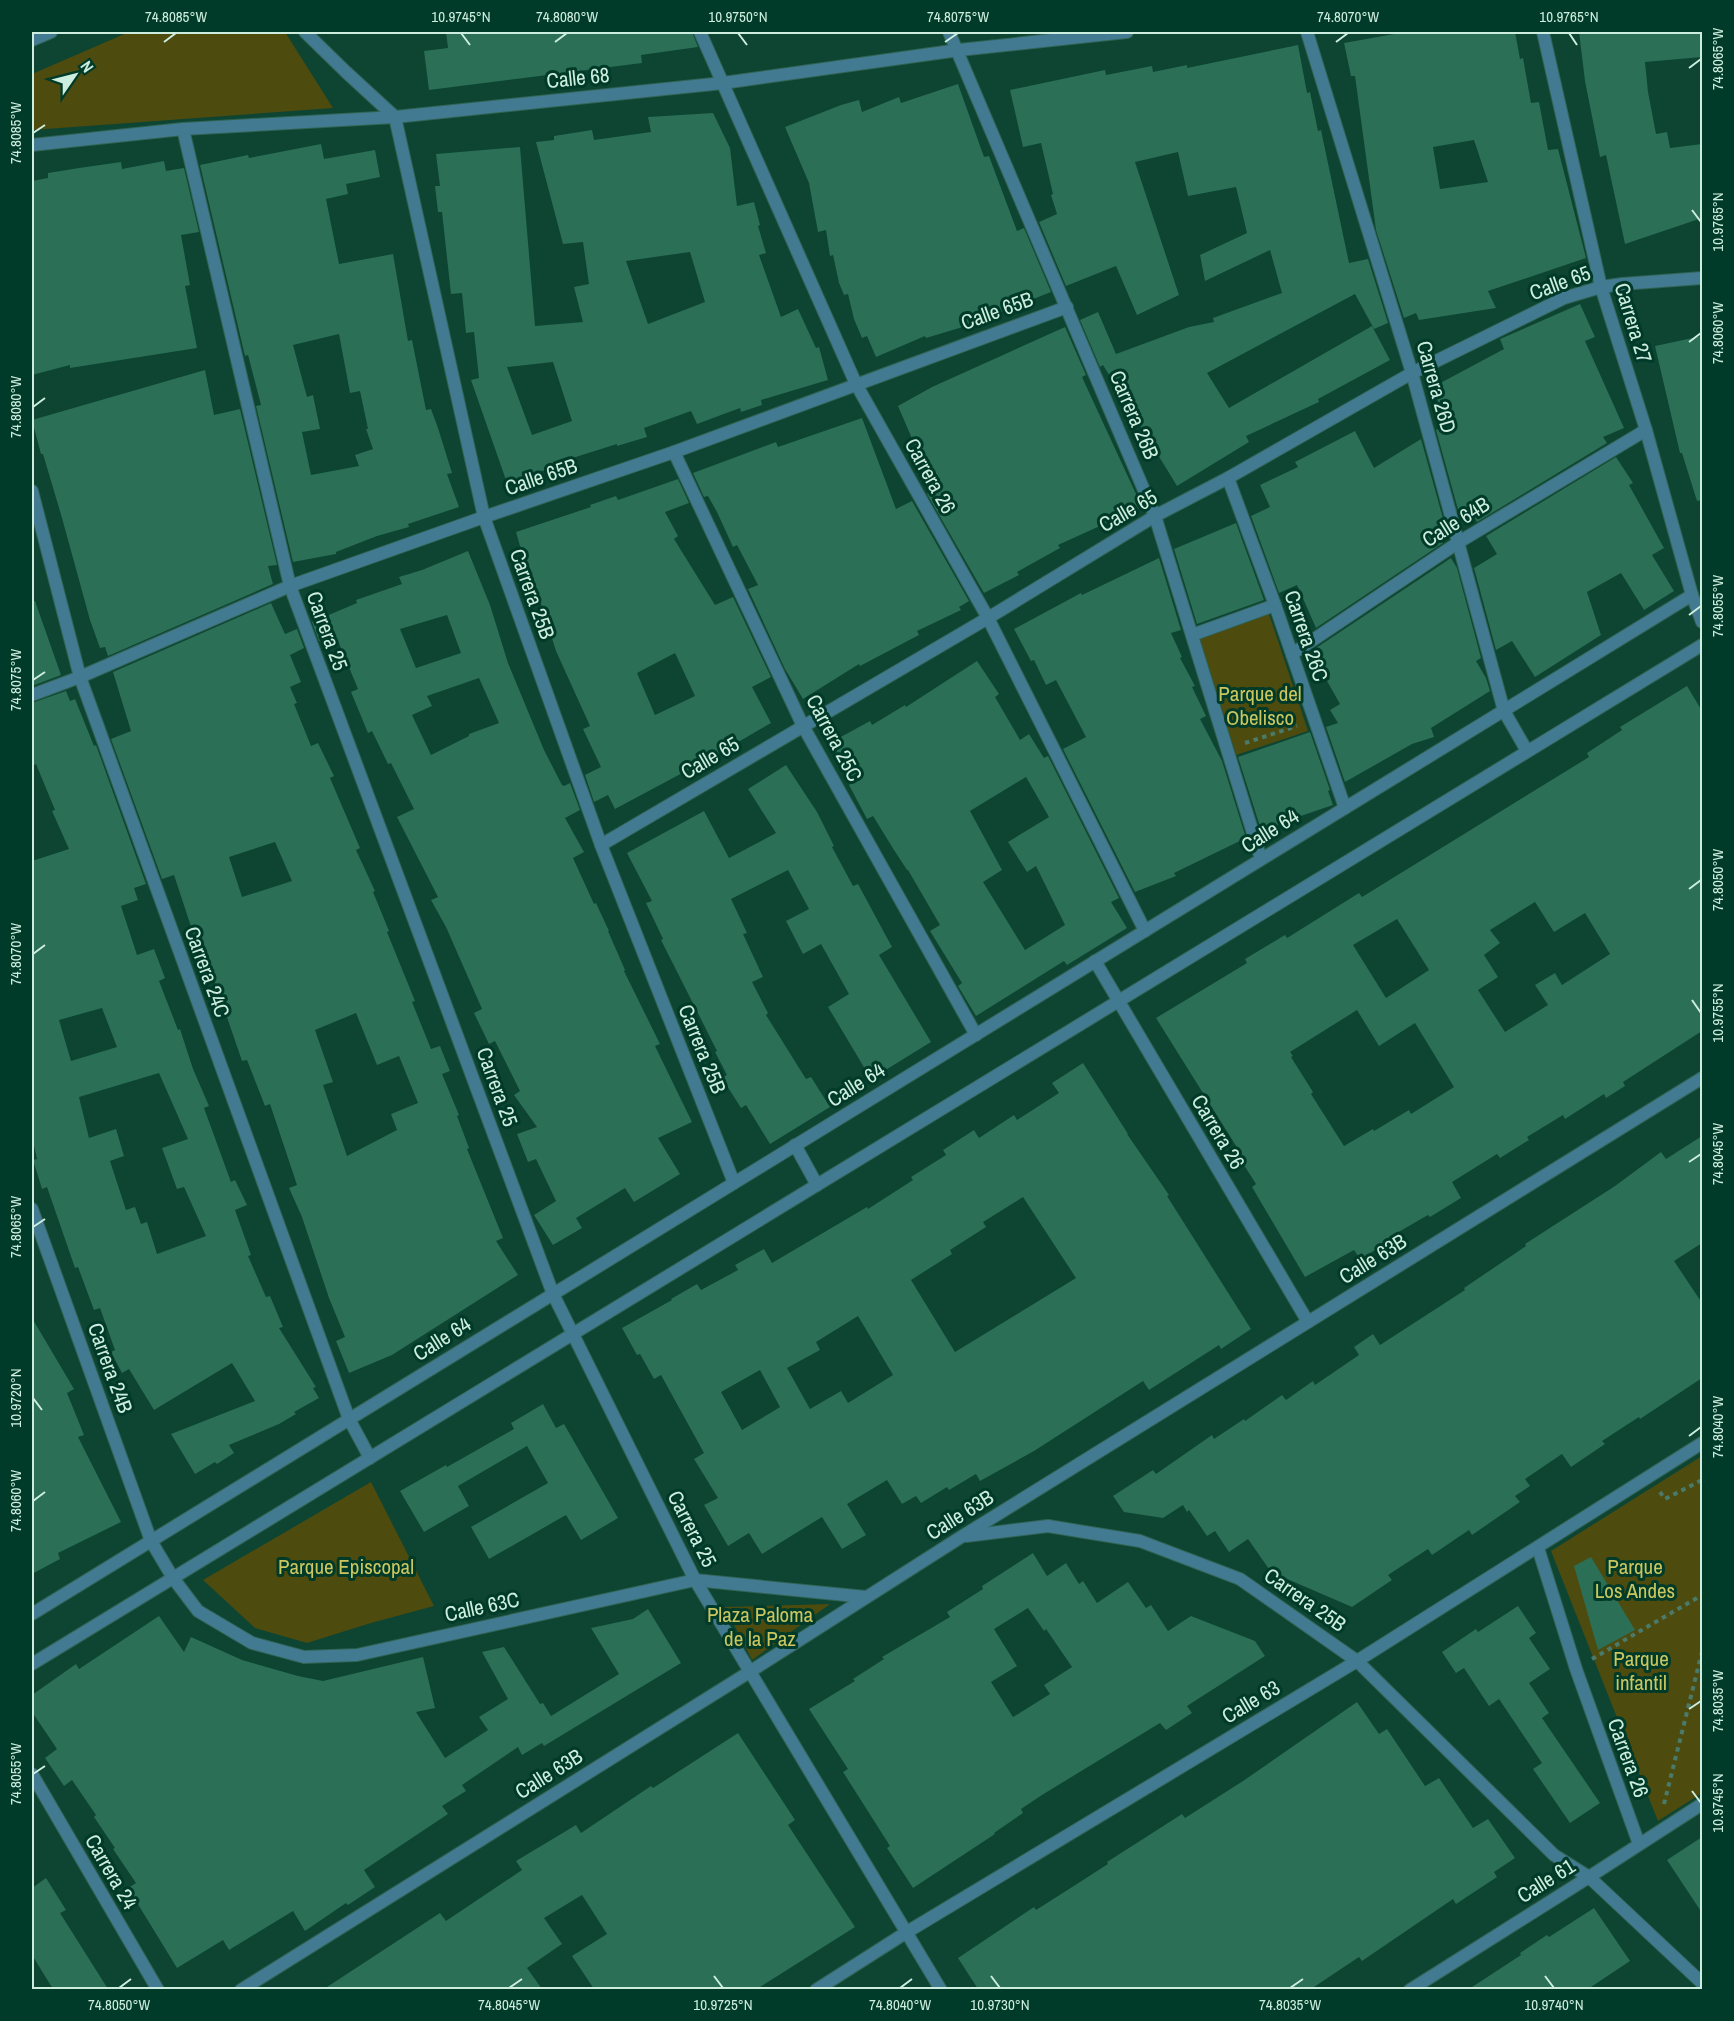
<svg xmlns="http://www.w3.org/2000/svg" width="1734" height="2021" font-family="'Archivo Narrow',sans-serif">
<rect width="100%" height="100%" fill="#0d4432"/>
<g fill="#4e4b0f">
<polygon points="129,32 285,32 333,108 32,130 32,74"/>
<polygon points="1269,614 1308,731 1236,755 1200,639"/>
<polygon points="1702,1456 1702,1793 1658,1821 1551,1551"/>
<polygon points="371,1482 434,1606 371,1623 307,1643 255,1628 203,1580"/>
<polygon points="830,1604 752,1660 725,1607"/>
</g>
<g fill="#2a6f56" fill-rule="evenodd">
<polygon points="446,32 692,32 698,47 641,55 642,63 429,90 424,51 448,48"/>
<path d="M1405,32H1515L1520,59L1523,58L1531,103L1539,102L1548,150L1558,149L1586,258L1488,291L1496,308L1419,320L1416,313L1404,318L1376,230L1355,76H1351L1344,43ZM1474,140L1488,182L1440,189L1433,147Z"/>
<polygon points="1579,32 1702,32 1702,57 1645,62 1648,92 1656,134 1667,132 1670,148 1702,144 1702,218 1625,244 1606,155 1600,157 1585,81"/>
<polygon points="1298,45 1307,93 1310,92 1318,131 1321,130 1349,263 1368,259 1388,323 1374,329 1355,294 1207,373 1229,408 1372,326 1390,360 1318,399 1319,402 1246,436 1249,442 1177,486 1103,365 1100,367 1080,320 1098,312 1116,354 1189,327 1214,322 1213,318 1282,293 1270,250 1205,281 1200,255 1247,233 1236,187 1188,196 1178,152 1135,162 1179,295 1137,315 1116,266 1066,286 1039,222 1057,214 1051,195 1053,194 1041,143 1023,147 1010,90 1105,70 1106,75 1152,66 1153,72 1187,65 1187,68"/>
<polygon points="958,84 984,157 989,156 1017,231 1024,228 1051,292 966,326 926,338 925,336 876,357 867,336 862,338 854,319 848,294 844,295 839,283 833,255 830,256 826,230 818,232 809,183 785,127 841,105 859,100 862,112 899,97 901,103"/>
<path d="M713,113L730,148L737,206L754,202L760,225L758,226L766,253L759,255L781,317L798,309L816,348L819,347L828,380L761,400L762,405L741,412L740,408L697,424L691,411L644,428L647,437L617,446V444L544,467L545,470L507,483L471,380L479,378L474,332L466,333L462,293L451,294L442,212H438L435,186H440L436,154L520,147L535,326L583,322L574,287L589,284L583,242L563,244L536,142L554,140V136L592,130L594,140L651,132L648,117ZM690,252L705,302L648,324L626,261ZM553,362L572,421L532,435L507,367Z"/>
<path d="M321,144L324,159L375,150L380,177L346,184L348,194L326,199L339,264L393,254L408,341L412,340L426,410L431,409L438,428L452,473L447,474L459,507L408,524L409,527L377,536L336,552V554L293,562L256,406L261,405L248,355L245,356L200,165L248,155L249,158ZM339,334L350,393L360,391L368,429H366L373,449L355,455L359,466L311,475L302,432L320,429L313,395L307,397L293,345Z"/>
<polygon points="164,161 166,171 184,168 199,232 181,235 190,285 185,286 197,348 70,368 70,365 32,375 32,181 48,178 48,173 79,168 121,162 122,169"/>
<polygon points="1580,304 1595,337 1585,341 1624,428 1603,437 1607,443 1477,522 1474,517 1462,524 1436,430 1447,424 1444,417 1446,416 1431,388 1504,349 1500,339"/>
<polygon points="1065,327 1086,375 1082,377 1142,507 1058,545 1060,548 1017,572 1019,575 984,593 927,494 934,490 898,406 932,387"/>
<polygon points="1702,336 1702,500 1697,501 1682,453 1680,453 1655,346"/>
<polygon points="205,370 214,415 240,409 277,565 268,566 273,584 108,656 105,647 100,648 90,620 62,518 43,454 41,454 32,420"/>
<polygon points="862,418 896,509 912,501 969,601 959,607 961,610 917,631 919,635 860,666 859,664 803,699 785,669 748,589 758,585 737,545 733,547 717,512 708,496 704,497 693,473 776,442 778,447"/>
<polygon points="1355,431 1374,468 1421,439 1447,533 1439,537 1443,543 1316,628 1297,585 1279,593 1251,516 1270,507 1260,485 1298,467 1295,462"/>
<polygon points="1616,457 1633,483 1629,485 1664,548 1652,555 1674,591 1644,610 1621,573 1587,592 1601,635 1535,677 1512,641 1496,650 1474,568 1497,554 1486,536"/>
<path d="M678,479L689,503L665,512L678,536L674,539L715,605L733,597L771,677L752,687L771,723L716,755L615,809L608,795L594,802L585,775L601,767L583,729L590,726L556,651L529,566L526,567L516,532L591,507L590,505L616,496L618,500ZM675,653L695,696L655,715L637,673Z"/>
<polygon points="1236,523 1264,600 1197,624 1174,549"/>
<path d="M468,551L490,605L508,663L544,750L562,785L564,786L570,783L580,810L565,818L584,852L573,858L594,904L596,903L609,931H608L625,970L624,971L660,1044L655,1046L692,1122L658,1138L680,1174L634,1202L625,1188L576,1218L582,1228L553,1245L534,1215L556,1201L536,1159L528,1162L517,1134L537,1127L514,1095L520,1091L495,1041L489,1044L474,1013L482,1009L446,927L431,900L438,897L397,817L414,809L391,763L388,764L372,731L368,733L351,692L358,689L338,641L330,644L327,638L319,641L312,622L357,603L356,600L402,584L399,577L422,570ZM447,615L461,653L416,668L400,629ZM479,678L499,723L469,734V736L431,755L412,715L432,706L427,696Z"/>
<polygon points="1159,558 1181,630 1171,633 1182,657 1180,658 1195,686 1192,687 1206,716 1200,719 1222,761 1246,838 1174,873 1176,876 1135,892 1063,749 1086,737 1056,680 1046,685 1034,660 1031,661 1014,629 1081,593 1082,595"/>
<polygon points="1451,558 1457,568 1481,658 1476,661 1486,678 1490,691 1431,728 1434,737 1412,744 1345,782 1326,727 1338,723 1330,710 1340,704 1327,681 1330,679 1313,650"/>
<polygon points="32,601 35,601 61,675 32,686"/>
<path d="M271,603L285,634L297,629L304,648L290,655L301,682L290,687L297,703L294,704L311,746L318,743L334,776L330,778L360,848L356,850L375,891L373,892L389,931L387,932L415,1001L412,1002L431,1049L440,1046L450,1071L442,1074L459,1115L457,1116L469,1148L467,1149L503,1238L496,1241L518,1275L392,1355L349,1373L336,1341L345,1337L329,1298L302,1217L289,1188L297,1185L270,1104L265,1106L247,1060L242,1061L205,953L200,954L174,875L162,879L111,739L131,731L113,672ZM275,842L292,881L242,897L229,857ZM356,1013L377,1065L399,1056L418,1103L391,1114L397,1130L347,1156L323,1085L333,1082L315,1030Z"/>
<path d="M977,661L999,694L995,697L1020,740L1029,734L1044,758L1048,756L1119,898L1111,902L1127,928L1067,965L1064,961L976,1016L958,986L962,983L930,931L940,925L908,870H907L894,850L873,816L867,819L849,785L852,783L828,744L870,721L872,725L905,705L906,707ZM1026,777L1049,817L1008,842L1027,872L1036,866L1065,925L1025,950L983,882L1002,870L970,811Z"/>
<path d="M1687,686L1702,711V1031L1623,1082L1625,1086L1606,1098L1604,1094L1565,1119L1563,1115L1527,1137L1529,1140L1500,1158L1497,1154L1452,1182L1461,1198L1430,1217L1428,1215L1390,1237L1392,1240L1360,1259L1354,1250L1305,1277L1252,1187L1256,1184L1235,1151L1238,1149L1156,1018L1247,963L1245,959L1285,935L1287,938L1359,893L1362,897L1589,757L1587,753L1622,730L1620,727ZM1535,902L1554,932L1585,913L1610,954L1562,985L1555,973L1535,985L1548,1005L1505,1032L1478,990L1498,977L1484,955L1500,943L1490,930ZM1397,919L1429,970L1386,998L1353,945ZM1357,1010L1379,1046L1415,1023L1454,1087L1411,1114L1409,1110L1374,1131L1373,1129L1344,1146L1311,1094L1313,1092L1291,1057L1293,1056L1290,1052Z"/>
<path d="M66,691L70,701L75,699L94,746L96,745L146,884L134,888L138,900L121,906L137,955L154,949L165,978L159,981L178,1030L180,1029L193,1069L209,1106L204,1108L231,1182L235,1180L247,1205L235,1210L251,1255L248,1256L266,1297L270,1296L283,1327L279,1328L316,1387L313,1388L319,1398L294,1412L296,1414L279,1424L229,1445L234,1453L217,1464L215,1462L195,1474L171,1434L255,1401L232,1363L154,1410L129,1369L122,1373L111,1352L115,1350L100,1308L94,1310L78,1267L75,1268L47,1187L42,1189L33,1160L37,1159L32,1137V861L69,849L52,811L55,810L36,764L32,766V703ZM102,1008L117,1047L71,1061L59,1020ZM159,1073L188,1139L162,1148L177,1189L184,1187L206,1236L157,1254L147,1222L141,1224L135,1207L126,1210L110,1161L124,1156L116,1129L89,1138L79,1097Z"/>
<polygon points="1310,732 1330,790 1328,791 1333,805 1292,819 1262,833 1238,757"/>
<polygon points="786,765 817,812 834,846 832,847 853,886 858,884 892,947 879,955 931,1042 871,1079 828,1007 849,994 821,944 803,954 786,921 809,909 788,870 731,899 747,933 743,934 763,977 752,982 768,1013 766,1015 806,1079 811,1077 830,1107 770,1144 746,1105 741,1108 722,1078 727,1075 715,1052 717,1051 661,940 663,939 646,903 652,901 627,853 704,811 729,858 776,833 748,789"/>
<path d="M1083,1063L1128,1134H1127L1169,1195L1167,1196L1251,1329L1221,1349L1219,1345L1149,1390L1143,1381L1034,1451L980,1481L976,1474L949,1490L947,1487L921,1503L916,1496L902,1504L887,1480L847,1504L866,1535L842,1549L822,1517L762,1554L749,1533L728,1546L704,1505L718,1498L694,1459L704,1453L661,1375L654,1379L640,1354L637,1355L622,1328L672,1300L671,1299L697,1284L701,1290L738,1270L735,1265L764,1249L772,1263L867,1207L868,1209L913,1180L911,1177L946,1155L943,1150L974,1130L979,1138L1014,1115L1017,1120L1059,1093L1052,1083ZM1023,1197L1076,1278L955,1352L911,1280L952,1254L950,1250L986,1227L983,1222ZM858,1316L893,1375L848,1403L841,1391L810,1409L787,1368L820,1350L816,1342ZM760,1370L780,1407L742,1430L721,1392Z"/>
<polygon points="1702,1136 1702,1243 1674,1261 1702,1303 1702,1378 1640,1419 1639,1417 1602,1441 1605,1444 1571,1467 1562,1454 1525,1479 1530,1486 1515,1496 1520,1502 1472,1535 1469,1530 1432,1555 1428,1549 1388,1575 1392,1580 1352,1607 1271,1572 1248,1539 1229,1552 1215,1531 1207,1536 1189,1510 1187,1512 1183,1505 1163,1518 1124,1512 1113,1496 1153,1470 1156,1474 1212,1435 1214,1439 1244,1419 1245,1421 1282,1395 1286,1400 1313,1381 1315,1385 1359,1355 1354,1347 1373,1334 1380,1345 1465,1290 1464,1288 1526,1246 1525,1244 1615,1186 1661,1152 1666,1159"/>
<polygon points="32,1318 74,1389 67,1393 84,1435 78,1437 121,1522 58,1553 60,1559 32,1574"/>
<polygon points="543,1404 556,1428 564,1424 618,1518 581,1540 566,1515 489,1559 471,1527 548,1483 527,1446 458,1486 469,1506 424,1532 400,1491 446,1465 447,1467 514,1429 511,1423"/>
<path d="M1033,1553L1047,1576L1066,1563L1079,1584L1083,1581L1097,1603L1128,1582L1146,1608L1151,1605L1168,1631L1191,1616L1255,1641L1265,1656L1187,1706L1192,1713L1166,1730L1160,1723L1042,1795L1021,1809L1023,1813L994,1833L995,1834L913,1888L887,1848L890,1846L843,1772L848,1769L809,1709L855,1681L853,1679L884,1659L882,1657L950,1617L947,1612L983,1589L982,1586ZM1028,1608L1044,1631L1046,1629L1072,1667L1044,1685L1050,1694L1013,1717L991,1682L1017,1666L994,1629Z"/>
<polygon points="1591,1557 1635,1630 1598,1650 1574,1566"/>
<polygon points="1518,1606 1536,1633 1529,1638 1550,1669 1529,1683 1549,1713 1542,1718 1600,1803 1570,1823 1533,1769 1542,1763 1499,1699 1489,1706 1464,1668 1456,1673 1442,1652 1476,1629 1478,1632"/>
<polygon points="648,1609 681,1663 544,1746 542,1743 522,1755 518,1747 462,1785 466,1791 442,1806 448,1814 364,1870 375,1887 348,1905 346,1903 305,1931 293,1911 229,1950 223,1940 177,1968 128,1888 136,1883 113,1849 115,1848 94,1817 96,1815 72,1780 64,1786 45,1758 57,1749 32,1712 32,1695 76,1664 79,1669 159,1616 184,1652 191,1637 242,1660 298,1676 323,1681 423,1657 435,1708 416,1712 445,1758 488,1730 479,1717 508,1699 482,1652 504,1647 540,1704 543,1703 551,1716 619,1674 591,1628 633,1619"/>
<polygon points="1357,1702 1379,1734 1387,1729 1425,1786 1439,1778 1473,1828 1488,1819 1515,1858 1494,1872 1497,1877 1456,1904 1453,1899 1362,1961 1359,1957 1311,1989 978,1989 958,1958 1034,1907 1036,1910 1069,1889 1108,1864 1107,1862 1182,1814 1185,1818 1243,1781"/>
<polygon points="738,1733 795,1820 788,1825 855,1927 757,1989 594,1989 572,1956 607,1934 582,1895 544,1918 562,1944 527,1968 542,1989 324,1989 440,1913 446,1921 522,1870 516,1861 576,1825 581,1833 651,1786 653,1788"/>
<polygon points="1702,1837 1702,1913 1667,1860"/>
<polygon points="46,1878 66,1910 60,1913 108,1989 53,1989 32,1955 32,1888"/>
<polygon points="1594,1908 1630,1961 1588,1989 1469,1989 1521,1955 1520,1953 1547,1935 1549,1937"/>
</g>
<g fill="none" stroke-linecap="round" stroke-linejoin="round">
<g stroke="#306351" stroke-width="14">
<g id="service">
<polyline points="1192,635 1275,605"/>
<polyline points="1292,654 1459,542 1646,430"/>
</g>
</g>
<g stroke="#306351" stroke-width="14">
<g id="minor">
<polyline points="700,32 856,384 988,618 1145,931"/>
<polyline points="949,32 1155,516 1261,859"/>
<polyline points="1307,32 1412,373 1504,711 1527,751"/>
<polyline points="32,40 51,32"/>
<polyline points="395,117 484,517 601,845 734,1183"/>
<polyline points="183,129 290,586 553,1294"/>
<polyline points="674,452 803,726 976,1035"/>
<polyline points="1228,478 1275,605 1345,808"/>
<polyline points="32,491 80,677 349,1419 370,1458"/>
<polyline points="32,695 80,677 290,586 484,517 674,452 1067,307"/>
<polyline points="601,845 988,618 1155,516 1228,478 1412,373 1564,298 1601,287 1622,284 1702,278"/>
<polyline points="1095,961 1308,1322"/>
<polyline points="32,1209 151,1541 173,1578 198,1611 252,1643 304,1657 357,1655 695,1580 866,1597"/>
<polyline points="966,1536 1048,1526 1140,1541 1240,1579 1357,1661 1554,1855 1589,1877 1702,1983"/>
<polyline points="1538,1548 1576,1669 1639,1844"/>
<polyline points="241,1990 751,1671 961,1537 1702,1078"/>
<polyline points="816,1990 907,1932 1357,1661 1702,1443"/>
</g>
</g>
<g stroke="#306351" stroke-width="14">
<g id="tertiary">
<polyline points="305,32 346,72 395,117"/>
<polyline points="1543,32 1601,287 1646,430 1692,595 1702,622"/>
<polyline points="32,145 183,129 395,117 723,83 959,50 1127,32"/>
<polyline points="795,1145 817,1185"/>
<polyline points="553,1294 695,1580 941,1990"/>
<polyline points="32,1614 1692,595"/>
<polyline points="32,1664 1702,645"/>
<polyline points="32,1774 158,1990"/>
<polyline points="1410,1990 1589,1877 1702,1804"/>
</g>
</g>
<g stroke="#4a7a69" stroke-width="4" stroke-dasharray="4.5 4.5" stroke-linecap="butt">
<polyline points="1245,743 1297,726"/>
<polyline points="1660,1492 1665,1499 1702,1480"/>
<polyline points="1592,1659 1702,1595"/>
<polyline points="1664,1804 1702,1652"/>
</g>
<use href="#service" stroke="#417a91" stroke-width="12"/>
<use href="#minor" stroke="#417a91" stroke-width="12"/>
<use href="#tertiary" stroke="#417a91" stroke-width="12"/>
</g>
<path fill="none" stroke="#cdeedf" stroke-width="2" d="M461,33L470,45M738,33L747,45M1569,33L1577,45M164,42L176,33M555,42L567,33M945,42L958,33M1336,42L1348,33M1689,68L1701,59M33,133L45,125M1692,210L1701,222M1689,342L1701,333M33,407L45,398M1689,615L1701,606M33,680L45,672M1689,889L1701,880M33,954L45,945M1692,1000L1701,1013M1689,1162L1701,1154M33,1227L45,1219M33,1398L42,1410M1689,1436L1701,1427M33,1501L45,1492M1689,1709L1701,1701M33,1774L45,1766M1692,1791L1701,1803M714,1976L723,1988M991,1976L1000,1988M1545,1976L1554,1988M119,1988L131,1979M509,1988L522,1979M900,1988L912,1979M1290,1988L1303,1979"/>
<g text-anchor="middle" stroke-width="6" stroke-linejoin="round" paint-order="stroke">
<g font-size="21" fill="#cdeedf" stroke="#003a28">
<text transform="translate(578 78) rotate(-6)" y="7">Calle 68</text>
<text transform="translate(1560 283) rotate(-20)" y="7">Calle 65</text>
<text transform="translate(997 311) rotate(-20)" y="7">Calle 65B</text>
<text transform="translate(1633 323) rotate(73)" y="7">Carrera 27</text>
<text transform="translate(1436 387) rotate(74)" y="7">Carrera 26D</text>
<text transform="translate(1134 415) rotate(67)" y="7">Carrera 26B</text>
<text transform="translate(930 476) rotate(61)" y="7">Carrera 26</text>
<text transform="translate(541 477) rotate(-19)" y="7">Calle 65B</text>
<text transform="translate(1128 511) rotate(-30)" y="7">Calle 65</text>
<text transform="translate(1456 522) rotate(-32)" y="7">Calle 64B</text>
<text transform="translate(532 594) rotate(70)" y="7">Carrera 25B</text>
<text transform="translate(327 631) rotate(70)" y="7">Carrera 25</text>
<text transform="translate(1306 636) rotate(71)" y="7">Carrera 26C</text>
<text transform="translate(834 738) rotate(62)" y="7">Carrera 25C</text>
<text transform="translate(710 758) rotate(-30)" y="7">Calle 65</text>
<text transform="translate(1270 831) rotate(-32)" y="7">Calle 64</text>
<text transform="translate(207 972) rotate(70)" y="7">Carrera 24C</text>
<text transform="translate(702 1049) rotate(68)" y="7">Carrera 25B</text>
<text transform="translate(856 1085) rotate(-32)" y="7">Calle 64</text>
<text transform="translate(497 1087) rotate(70)" y="7">Carrera 25</text>
<text transform="translate(1218 1132) rotate(59)" y="7">Carrera 26</text>
<text transform="translate(1373 1259) rotate(-32)" y="7">Calle 63B</text>
<text transform="translate(442 1339) rotate(-32)" y="7">Calle 64</text>
<text transform="translate(110 1368) rotate(70)" y="7">Carrera 24B</text>
<text transform="translate(960 1515) rotate(-32)" y="7">Calle 63B</text>
<text transform="translate(692 1529) rotate(63)" y="7">Carrera 25</text>
<text transform="translate(1305 1600) rotate(35)" y="7">Carrera 25B</text>
<text transform="translate(482 1607) rotate(-12)" y="7">Calle 63C</text>
<text transform="translate(1251 1702) rotate(-31)" y="7">Calle 63</text>
<text transform="translate(1628 1758) rotate(70)" y="7">Carrera 26</text>
<text transform="translate(549 1774) rotate(-32)" y="7">Calle 63B</text>
<text transform="translate(111 1872) rotate(60)" y="7">Carrera 24</text>
<text transform="translate(1546 1881) rotate(-32)" y="7">Calle 61</text>
</g>
<g font-size="21" fill="#cbc65f" stroke="#003a28">
<text x="1260" y="701">Parque del<tspan x="1260" dy="24">Obelisco</tspan></text>
<text x="346" y="1574">Parque Episcopal</text>
<text x="1635" y="1574">Parque<tspan x="1635" dy="24">Los Andes</tspan></text>
<text x="760" y="1622">Plaza Paloma<tspan x="760" dy="24">de la Paz</tspan></text>
<text x="1641" y="1666">Parque<tspan x="1641" dy="24">infantil</tspan></text>
</g>
</g>
<rect width="1734" height="2021" fill="none" stroke="#003a28" stroke-width="66"/>
<g transform="translate(75 75) rotate(55)" stroke="#003a28" stroke-width="4.5" paint-order="stroke">
<path d="M0-4.5L10 22L0 15L-10 22Z" fill="#cdeedf"/>
<text y="-9" font-size="16" font-weight="bold" text-anchor="middle" fill="#cdeedf">N</text>
</g>
<rect x="33" y="33" width="1668" height="1955" fill="none" stroke="#cdeedf" stroke-width="2"/>
<g font-size="15" text-anchor="middle" fill="#cdeedf">
<text x="176" y="22">74.8085°W</text>
<text x="461" y="22">10.9745°N</text>
<text x="567" y="22">74.8080°W</text>
<text x="738" y="22">10.9750°N</text>
<text x="958" y="22">74.8075°W</text>
<text x="1348" y="22">74.8070°W</text>
<text x="1569" y="22">10.9765°N</text>
<text transform="translate(1718 59) rotate(-90)" y="5">74.8065°W</text>
<text transform="translate(16 133) rotate(-90)" y="5">74.8085°W</text>
<text transform="translate(1718 222) rotate(-90)" y="5">10.9765°N</text>
<text transform="translate(1718 333) rotate(-90)" y="5">74.8060°W</text>
<text transform="translate(16 407) rotate(-90)" y="5">74.8080°W</text>
<text transform="translate(1718 606) rotate(-90)" y="5">74.8055°W</text>
<text transform="translate(16 680) rotate(-90)" y="5">74.8075°W</text>
<text transform="translate(1718 880) rotate(-90)" y="5">74.8050°W</text>
<text transform="translate(16 954) rotate(-90)" y="5">74.8070°W</text>
<text transform="translate(1718 1013) rotate(-90)" y="5">10.9755°N</text>
<text transform="translate(1718 1154) rotate(-90)" y="5">74.8045°W</text>
<text transform="translate(16 1227) rotate(-90)" y="5">74.8065°W</text>
<text transform="translate(16 1398) rotate(-90)" y="5">10.9720°N</text>
<text transform="translate(1718 1427) rotate(-90)" y="5">74.8040°W</text>
<text transform="translate(16 1501) rotate(-90)" y="5">74.8060°W</text>
<text transform="translate(1718 1701) rotate(-90)" y="5">74.8035°W</text>
<text transform="translate(16 1774) rotate(-90)" y="5">74.8055°W</text>
<text transform="translate(1718 1803) rotate(-90)" y="5">10.9745°N</text>
<text x="119" y="2010">74.8050°W</text>
<text x="509" y="2010">74.8045°W</text>
<text x="723" y="2010">10.9725°N</text>
<text x="900" y="2010">74.8040°W</text>
<text x="1000" y="2010">10.9730°N</text>
<text x="1290" y="2010">74.8035°W</text>
<text x="1554" y="2010">10.9740°N</text>
</g>
</svg>
